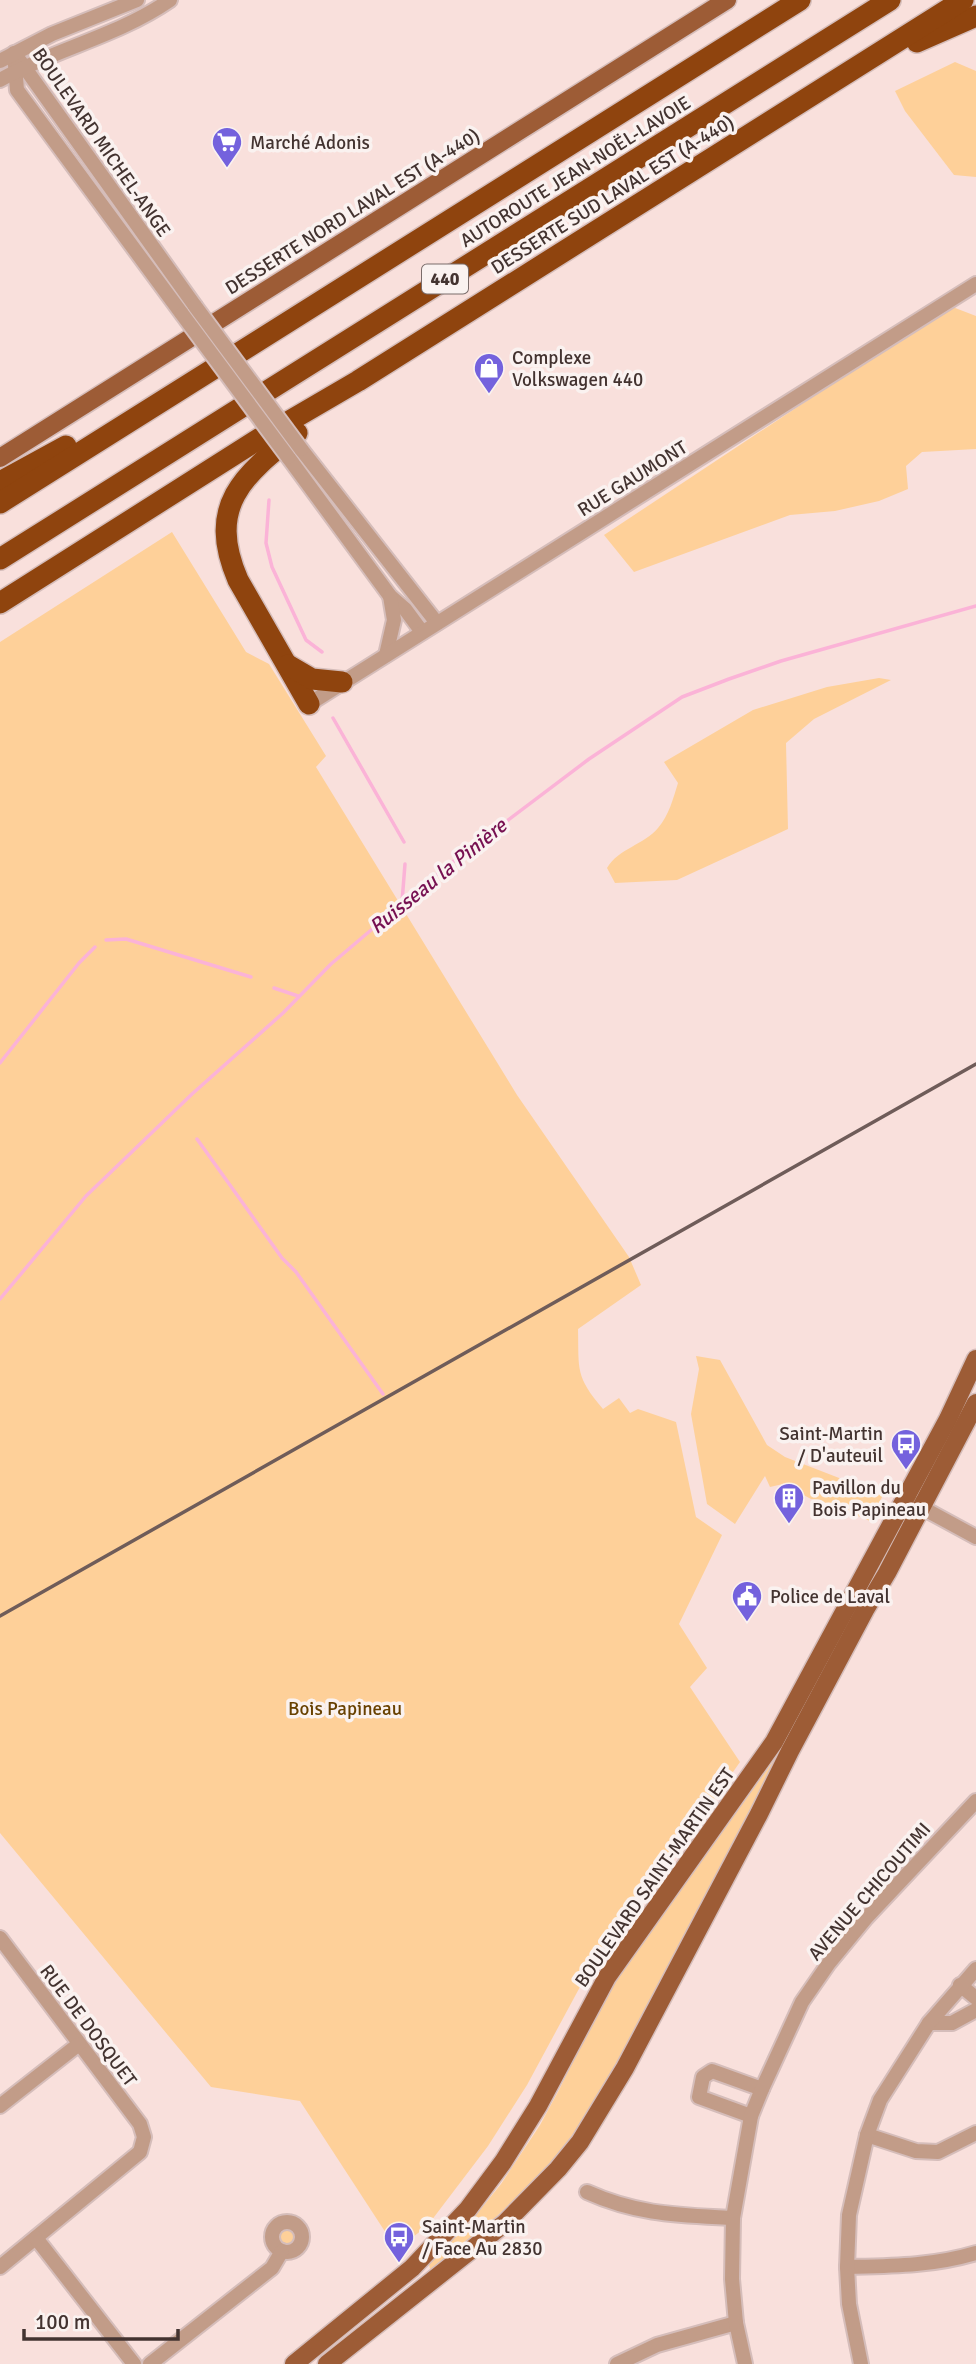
<svg xmlns="http://www.w3.org/2000/svg" width="976" height="2364" font-family="Signika,sans-serif">
<rect width="100%" height="100%" fill="#f9e0dc"/>
<g fill="#fed099">
<polygon points="955,62 976,71 976,177 954,175 905,111 895,91"/>
<polygon points="950,306 976,316 976,449 922,452 906,466 908,489 879,501 835,511 790,515 634,572 604,535"/>
<path d="M172,532L246,652L269,664L326,756L316,767L517,1095L629,1257L641,1285L578,1329C579,1370 575,1376 603,1409L619,1398L630,1413L638,1409L676,1422L696,1517L722,1535L679,1624L707,1668L690,1687L740,1762L678,1850L601,1948L527,2085L488,2146L428,2225L397,2250L300,2101L211,2087L0,1833V642Z"/>
<path d="M879,678L891,680L814,719L786,743L788,829L677,880L615,883L607,868C619,848 644,845 658,828C669,815 673,799 678,783L664,762L753,710L827,687Z"/>
<polygon points="696,1356 720,1360 767,1445 785,1457 883,1495 870,1521 819,1500 811,1499 783,1484 770,1487 765,1476 735,1524 707,1504 691,1414 699,1369"/>
<polygon points="774,1760 765,1785 693,1927 593,2107 549,2166 464,2248 435,2272 430,2269 429,2264 480,2210 501,2184 540,2125 559,2090 608,1991"/>
<circle cx="287" cy="2237" r="9"/>
</g>
<g fill="none" stroke-linecap="round" stroke-linejoin="round">
<g stroke="#fbb3d7" stroke-width="3.5">
<polyline points="269,500 266,543 272,567 306,640 322,652"/>
<polyline points="333,718 404,842"/>
<polyline points="402,902 405,864"/>
<polyline points="106,940 126,939 251,977"/>
<polyline points="274,988 298,996"/>
<polyline points="0,1063 79,963 95,947"/>
<polyline points="197,1139 282,1258 296,1272 383,1394"/>
<polyline points="0,1299 86,1196 192,1094 283,1013 331,964 442,870 589,759 682,697 729,679 781,661 976,606"/>
</g>
<g stroke="#d5bdba" stroke-width="18">
<g id="minor">
<polyline points="14,53 17,90 182,314"/>
<polyline points="15,54 195,306"/>
<polyline points="0,61 52,34 137,0"/>
<path d="M0,80C55,49 118,36 170,0"/>
<polyline points="301,449 437,623"/>
<polyline points="288,457 390,596 405,609 422,632"/>
<polyline points="386,655 394,620 390,596"/>
<polyline points="309,704 976,284"/>
<polyline points="904,1498 976,1537"/>
<polyline points="0,1938 140,2124 144,2137 140,2152 0,2267"/>
<polyline points="960,1985 976,1998"/>
<polyline points="929,2023 952,2023 976,2010"/>
<polyline points="0,2106 79,2044"/>
<polyline points="751,2116 699,2097 703,2077 712,2071 762,2089"/>
<polyline points="867,2135 916,2151 938,2152 976,2133"/>
<path d="M587,2192C638,2215 679,2215 733,2218"/>
<circle cx="287" cy="2237" r="15"/>
<polyline points="36,2238 134,2364"/>
<path d="M847,2267C891,2266 933,2266 976,2253"/>
<polyline points="150,2364 272,2268 282,2251"/>
<polyline points="617,2364 657,2345 736,2323"/>
<polyline points="745,2364 736,2323 732,2279 733,2218 751,2116 762,2089 802,2002 829,1963 866,1918 976,1801"/>
<polyline points="861,2364 849,2304 847,2267 849,2215 867,2135 880,2100 929,2023 976,1969"/>
</g>
</g>
<g stroke="#d5bdba" stroke-width="21">
<g id="major">
<polyline points="0,458 727,0"/>
<polyline points="294,2364 412,2268 468,2209 503,2162 538,2106 607,1977 774,1742 948,1419 976,1359"/>
<polyline points="327,2364 505,2223 558,2169 580,2142 625,2068 759,1814 790,1751 865,1610 887,1573 976,1403"/>
</g>
</g>
<g stroke="#d5bdba" stroke-width="24">
<g id="highway">
<polyline points="917,42 976,16"/>
<path d="M297,433C243,475 206,506 238,580L309,704"/>
<polyline points="0,482 66,446"/>
<polyline points="0,503 800,0"/>
<polyline points="0,559 890,0"/>
<polyline points="0,603 262,437 358,381 963,0"/>
<polyline points="288,665 312,679 342,682"/>
</g>
</g>
<use href="#minor" stroke="#c29c88" stroke-width="14"/>
<use href="#major" stroke="#9d5c36" stroke-width="18"/>
<use href="#highway" stroke="#8f440e" stroke-width="21"/>
<polyline stroke="#6f5c59" stroke-width="3.5" points="0,1616 976,1064"/>
<g stroke="#d5bdba" stroke-width="18" stroke-linecap="butt">
<g id="minor-bridge">
<polyline points="195,306 301,449"/>
<polyline points="182,314 288,457"/>
</g>
</g>
<use href="#minor-bridge" stroke="#c29c88" stroke-width="14"/>
</g>
<defs>
<g id="supermarket-pin" transform="scale(1.575)"><path d="M0 17L-7.5 6A9.5 9.5 0 1 1 7.5 6Z" fill="#7462dd" stroke="#faf2f0"/><path d="M-6-5.5h2.5l.6 2H6L4.5 2H-2.5L-4.4-4H-6ZM-1.5 3.2a1.3 1.3 0 1 0 .1 0ZM3 3.2a1.3 1.3 0 1 0 .1 0Z" fill="#fff"/></g>
<g id="shop-pin" transform="scale(1.575)"><path d="M0 17L-7.5 6A9.5 9.5 0 1 1 7.5 6Z" fill="#7462dd" stroke="#faf2f0"/><path d="M-5-2.5h2.3a2.7 3.5 0 0 1 5.4 0H5L5.5 6h-11ZM-1.5-2.5h3a1.5 2.3 0 0 0-3 0Z" fill="#fff"/></g>
<g id="bus-pin" transform="scale(1.575)"><path d="M0 17L-7.5 6A9.5 9.5 0 1 1 7.5 6Z" fill="#7462dd" stroke="#faf2f0"/><path d="M-5-6H5V4H4V6H2V4H-2V6H-4V4H-5ZM-3.5-4V0h7V-4ZM-3.5 1.2v1.5H-2V1.2ZM2 1.2v1.5H3.5V1.2Z" fill="#fff"/></g>
<g id="building-pin" transform="scale(1.575)"><path d="M0 17L-7.5 6A9.5 9.5 0 1 1 7.5 6Z" fill="#7462dd" stroke="#faf2f0"/><path d="M-4-6H4V6H1V3H-1V6H-4ZM-2.5-4.3h1.7v1.8h-1.7ZM.8-4.3h1.7v1.8H.8ZM-2.5-1h1.7V.8h-1.7ZM.8-1h1.7V.8H.8Z" fill="#fff"/></g>
<g id="civic-pin" transform="scale(1.575)"><path d="M0 17L-7.5 6A9.5 9.5 0 1 1 7.5 6Z" fill="#7462dd" stroke="#faf2f0"/><path d="M-.6-6.5H3V-4.5H.6V-3L4-1V1h2V6H-6V1h2V-1L-.6-3ZM-1.2 2.5V6h2.4V2.5Z" fill="#fff"/></g>
</defs>
<g fill-rule="evenodd">
<use href="#supermarket-pin" x="227" y="142"/>
<use href="#shop-pin" x="489" y="368"/>
<use href="#bus-pin" x="906" y="1444"/>
<use href="#building-pin" x="789" y="1498"/>
<use href="#civic-pin" x="747" y="1596"/>
<use href="#bus-pin" x="399" y="2237"/>
</g>
<g text-anchor="middle" stroke-width="7" stroke-linejoin="round" paint-order="stroke">
<rect fill="#faf2f0" stroke="#7a6c6a" stroke-width="2" x="422" y="264.5" width="46" height="29" rx="5"/>
<g font-size="18" font-weight="bold" fill="#433330">
<text x="445" y="285">440</text>
</g>
<g font-size="19" fill="#433330" stroke="#faf2f0">
<text transform="translate(102 142) rotate(55)" y="7">BOULEVARD MICHEL-ANGE</text>
<text transform="translate(575 171) rotate(-32)" y="7">AUTOROUTE JEAN-NOËL-LAVOIE</text>
<text transform="translate(612 194) rotate(-32)" y="7">DESSERTE SUD LAVAL EST (A-440)</text>
<text transform="translate(352 211) rotate(-32)" y="7">DESSERTE NORD LAVAL EST (A-440)</text>
<text transform="translate(632 478) rotate(-32)" y="7">RUE GAUMONT</text>
<text transform="translate(654 1877) rotate(-55)" y="7">BOULEVARD SAINT-MARTIN EST</text>
<text transform="translate(869 1891) rotate(-49)" y="7">AVENUE CHICOUTIMI</text>
<text transform="translate(89 2025) rotate(53)" y="7">RUE DE DOSQUET</text>
</g>
<g font-size="19" fill="#433330" stroke="#faf2f0" text-anchor="start">
<text x="250" y="149">Marché Adonis</text>
<text x="512" y="364">Complexe<tspan x="512" dy="22">Volkswagen 440</tspan></text>
<text x="883" y="1440" text-anchor="end">Saint-Martin<tspan x="883" dy="22">/ D'auteuil</tspan></text>
<text x="812" y="1494">Pavillon du<tspan x="812" dy="22">Bois Papineau</tspan></text>
<text x="770" y="1603">Police de Laval</text>
<text x="422" y="2233">Saint-Martin<tspan x="422" dy="22">/ Face Au 2830</tspan></text>
</g>
<g font-size="19" fill="#684100" stroke="#faf2f0">
<text x="345" y="1715">Bois Papineau</text>
</g>
<g font-size="21" font-style="italic" fill="#761051" stroke="#faf2f0">
<text transform="translate(438 876) rotate(-39)" y="7">Ruisseau la Pinière</text>
</g>
</g>
<path d="M24 2329v10h154v-10" fill="none" stroke="#433330" stroke-width="3.5"/>
<text x="35" y="2329" font-size="21" fill="#433330" stroke="#faf2f0" stroke-width="5" paint-order="stroke">100 m</text>
</svg>
